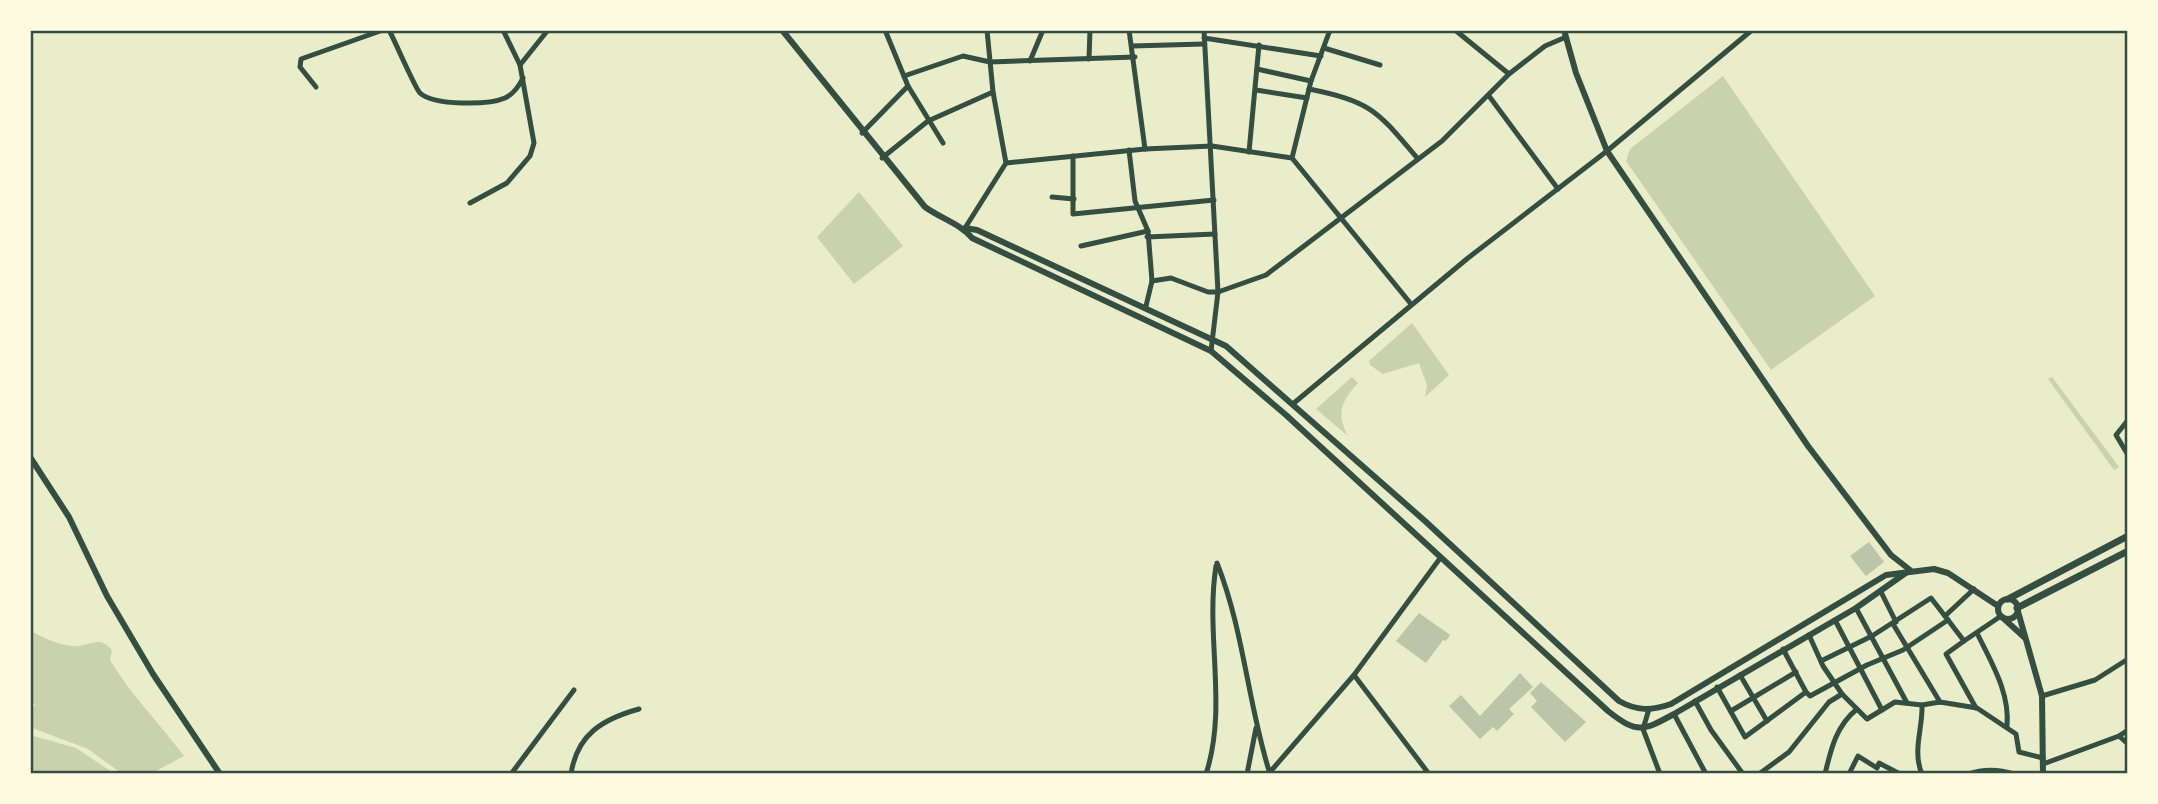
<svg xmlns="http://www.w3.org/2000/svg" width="2158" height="804" font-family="Karla,sans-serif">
<rect width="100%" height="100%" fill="#e9edc9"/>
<g fill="#cad2ad">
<polygon points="1723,76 1875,296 1771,370 1626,161 1630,149"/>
<polygon points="859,192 903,246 854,284 817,237"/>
<polygon points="1412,323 1449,375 1425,397 1427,385 1419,363 1383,374 1370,365 1369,361"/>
<path d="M1352,377L1358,383C1341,402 1336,413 1348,436L1316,409Z"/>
<polygon points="2052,377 2119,467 2114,470 2048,379"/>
<path d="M30,630C41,637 58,645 72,646C88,648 100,633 112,651L110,660C131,695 159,723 184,756L156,771L121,773L88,749L30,727V710L36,704L30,705Z"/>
<polygon points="30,735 76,748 115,774 30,774"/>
</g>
<g fill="#bcc5a7">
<polygon points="1869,542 1884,562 1866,576 1850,556"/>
<polygon points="1419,613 1450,635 1446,641 1443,640 1426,663 1396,641"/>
<polygon points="1520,673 1533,687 1509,709 1514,714 1497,731 1493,727 1480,739 1449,706 1461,695 1480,716"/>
<polygon points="1541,682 1586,722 1565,742 1531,707 1537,701 1530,693"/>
</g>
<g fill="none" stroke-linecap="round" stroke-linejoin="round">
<g stroke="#344e41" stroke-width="5">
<path d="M389,30C395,41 415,88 420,93C434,106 489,105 505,98C514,94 519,86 523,78"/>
<polyline points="885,30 908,86 943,143"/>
<polyline points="1129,30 1145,149"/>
<polyline points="1204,30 1218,292 1211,351"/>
<polyline points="1455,30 1509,74"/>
<polyline points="1204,38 1321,56"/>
<polyline points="1132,46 1204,44"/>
<polyline points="1324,48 1380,65"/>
<polyline points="1089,59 1090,30"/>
<polyline points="1030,61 1043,30"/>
<polyline points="520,65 548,30"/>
<polyline points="1257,69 1311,81"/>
<polyline points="904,76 963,56 990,62 1135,57"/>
<polyline points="316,87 300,67 301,59 383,30"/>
<path d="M1309,89C1373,102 1377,111 1418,159"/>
<polyline points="1256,90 1307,98"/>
<polyline points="1489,96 1558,189"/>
<polyline points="862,133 908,86"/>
<polyline points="1129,150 1135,201 1148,231 1152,281 1146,306"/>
<polyline points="1249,152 1259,45"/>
<polyline points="1073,156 1073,214 1214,200"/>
<polyline points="882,158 928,121 993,92"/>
<polyline points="1292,158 1311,81 1330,30"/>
<polyline points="1006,163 1145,149 1212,146 1292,158 1411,304"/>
<polyline points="1052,197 1074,199"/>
<polyline points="470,203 507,183 530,156 534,143 520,65 503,30"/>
<polyline points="965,228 1006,163 993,92 987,30"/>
<polyline points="1147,237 1215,234"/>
<polyline points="1081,246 1148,231"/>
<polyline points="1152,281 1171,278 1208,292 1218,292 1266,275 1442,141 1509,74 1545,46 1566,37"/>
<polyline points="1294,403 1468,258 1607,151 1752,30"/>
<polyline points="2128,420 2116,435 2128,455"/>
<path d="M1217,563C1244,631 1248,705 1270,774"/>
<polyline points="1881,592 1896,622"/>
<polyline points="1856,608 1907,703"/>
<polyline points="1945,616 1974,589"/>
<polyline points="1835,620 1882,710"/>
<polyline points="1948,620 1964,641 2001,616"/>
<polyline points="1893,624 1940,702"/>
<polyline points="1809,635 1823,666 1842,694"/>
<path d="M1978,635C1992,664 2010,693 2007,726"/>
<polyline points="1964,641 1946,654 1976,708"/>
<polyline points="1354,675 1429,774"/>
<polyline points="1740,675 1767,721"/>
<polyline points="1717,687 1745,737 1806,692 1783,649"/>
<polyline points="1806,692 1810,696 1867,665 1903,650 1948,620 1931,598 1872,636 1821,661"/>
<polyline points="2042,696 2095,680 2128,659"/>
<polyline points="1695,701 1711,730 1743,774"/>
<path d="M1922,705C1923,728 1912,751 1922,774"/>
<polyline points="1649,709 1643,729 1660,774"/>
<polyline points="1731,711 1796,672"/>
<polyline points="1674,714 1706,774"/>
<polyline points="2128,730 2119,736 2128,744"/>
<polyline points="2043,764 2119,736"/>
<polyline points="1270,772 1354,675 1441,557"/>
<polyline points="511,774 574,690"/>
<path d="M571,774C577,734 603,719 639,709"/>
<path d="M1206,774C1228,706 1205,636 1216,566"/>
<polyline points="1247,774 1256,728"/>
<polyline points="1759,774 1789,752 1829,702 1842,694 1857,709"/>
<path d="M1825,774C1831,749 1836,726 1857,709L1867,719L1895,702L1922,705L1940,702L1977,708L2016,734L2019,752L2043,758"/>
<polyline points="1849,774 1858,756 1877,768 1879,763 1900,774"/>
<path d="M1968,774C1983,769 1998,769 2014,774"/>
</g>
<g stroke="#344e41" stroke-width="6">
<path d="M782,30L925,207C940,218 961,224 972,238L1211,351L1286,415L1608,711C1637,734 1643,731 1674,714L1856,608L1910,570L1891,555L1808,446L1607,151L1576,73L1564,30"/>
<path d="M965,228L977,230L1226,346L1425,521L1619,701C1637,711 1651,711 1671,704L1886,575L1934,569L1948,573L1998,606"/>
<polyline points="30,457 69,517 107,596 153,674 220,774"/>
<circle cx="2008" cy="609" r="10"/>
<polyline points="2017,608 2042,696 2043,774"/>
<polyline points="2002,617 2025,638"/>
</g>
<g stroke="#344e41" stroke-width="7">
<polyline points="2008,599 2128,536"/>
<polyline points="2017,608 2128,551"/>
</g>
</g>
<rect width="2158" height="804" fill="none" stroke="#fefae0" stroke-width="63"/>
<rect x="32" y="32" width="2094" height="740" fill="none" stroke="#344e41" stroke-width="2.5"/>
</svg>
